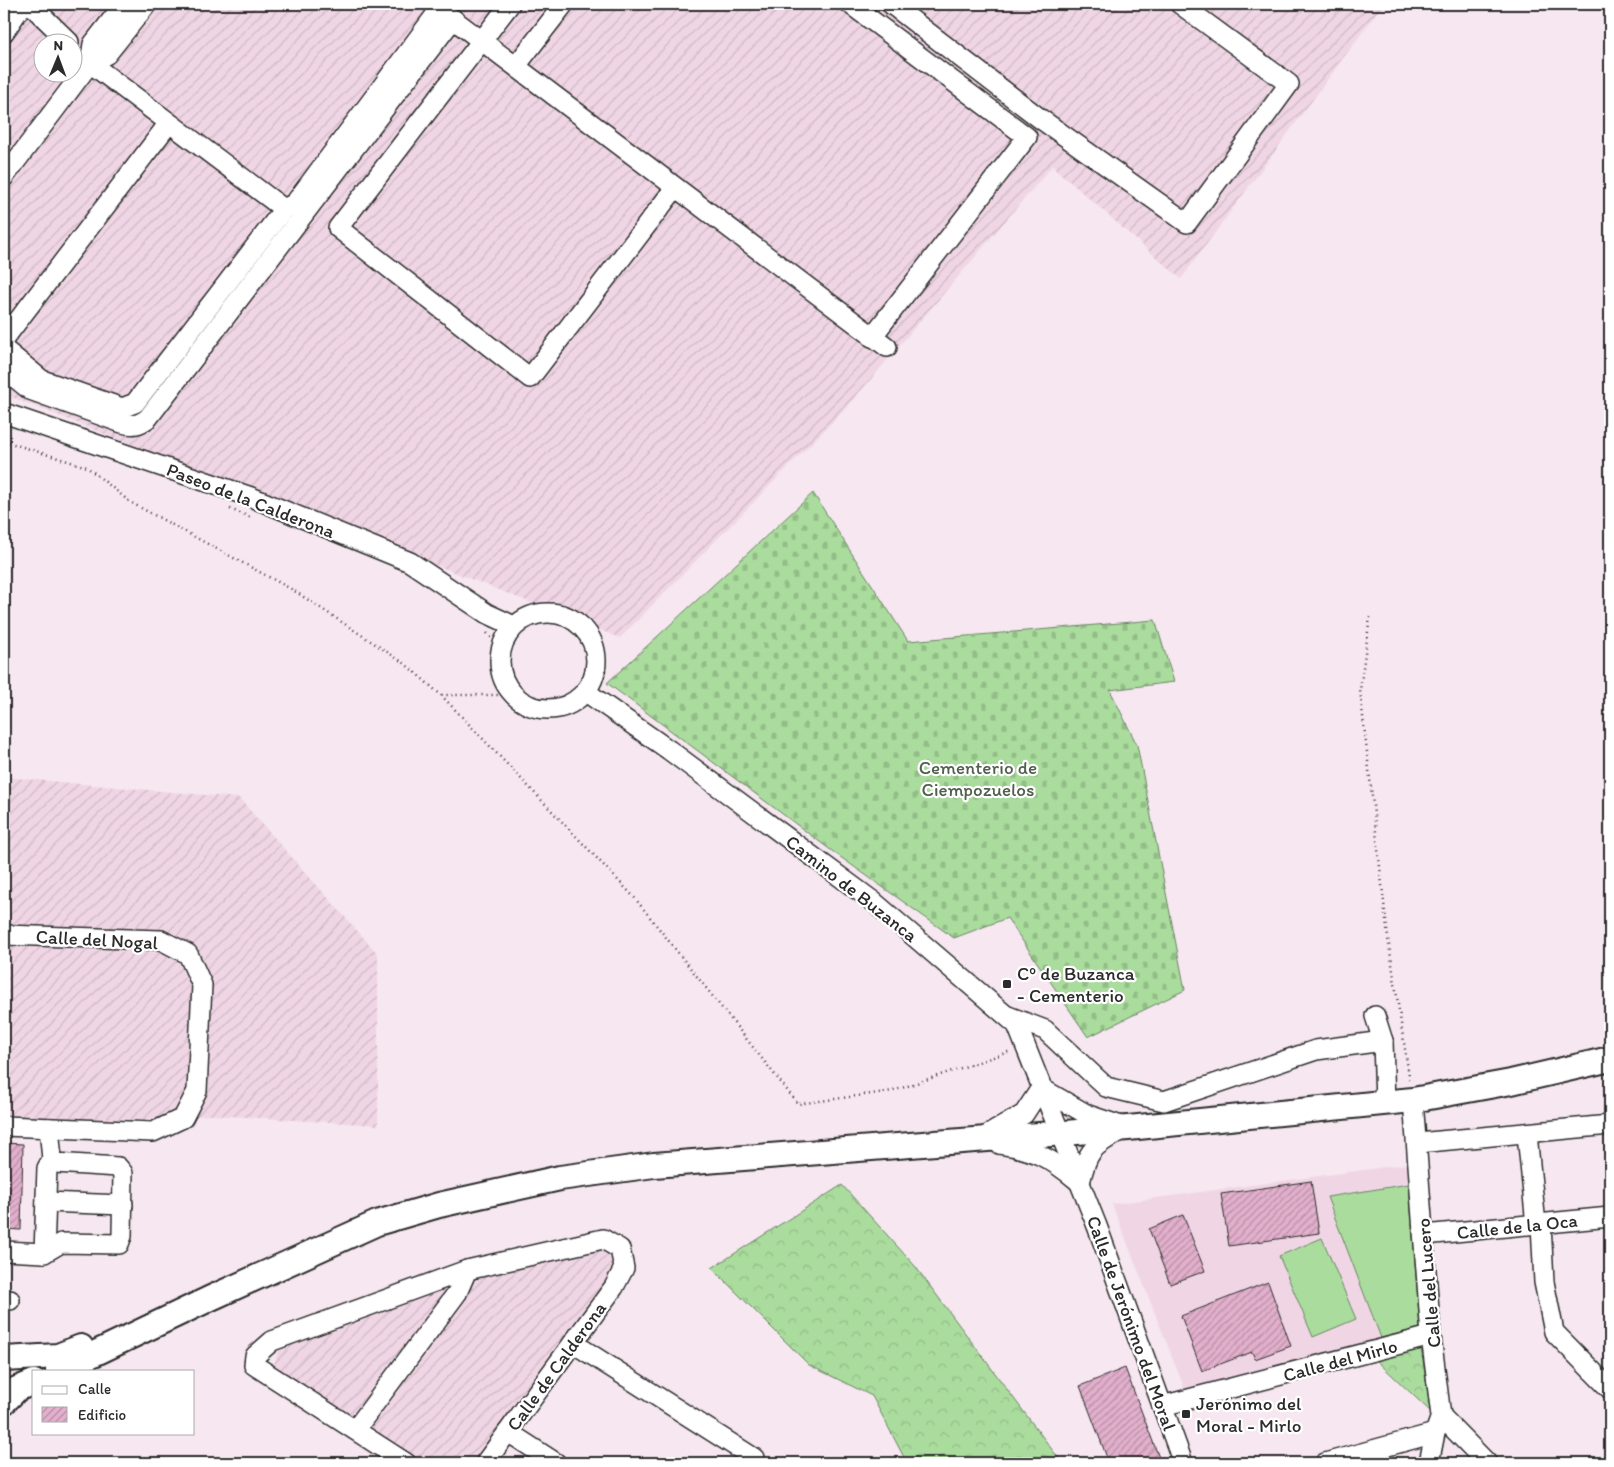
<svg xmlns="http://www.w3.org/2000/svg" width="1614" height="1467" font-family="Itim,sans-serif">
<defs>
<pattern id="industrial-furrows" width="10" height="10" patternUnits="userSpaceOnUse" patternTransform="scale(1.25)"><rect width="10" height="10" fill="#f0d6e5"/><path d="M-1 1l2-2M0 10L10 0M9 11l2-2" fill="none" stroke="#ceb8c5"/></pattern>
<pattern id="forest-crowns" width="20" height="18" patternUnits="userSpaceOnUse" patternTransform="scale(1.25)"><rect width="20" height="18" fill="#aadc9d"/><path d="M2 6a3 3 0 1 1 6 0M12 15a3 3 0 1 1 6 0" fill="none" stroke="#92bd87"/></pattern>
<pattern id="cemetery-stones" width="16" height="16" patternUnits="userSpaceOnUse" patternTransform="scale(1.25)"><rect width="16" height="16" fill="#aadc9d"/><path d="M2 7V4a2 2 0 0 1 4 0v3zM10 15v-3a2 2 0 0 1 4 0v3z" fill="#92bd87"/></pattern>
<pattern id="building-hatch" width="6" height="6" patternUnits="userSpaceOnUse" patternTransform="scale(1.25)"><rect width="6" height="6" fill="#e2afcc"/><path d="M-1 1l2-2M0 6l6-6M5 7l2-2" fill="none" stroke="#b78fa6"/></pattern>
</defs>
<rect width="100%" height="100%" fill="#f6e7f0"/>
<filter id="ink" filterUnits="userSpaceOnUse"><feTurbulence type="fractalNoise" baseFrequency=".02" numOctaves="2"/><feDisplacementMap in="SourceGraphic" scale="10" xChannelSelector="R" yChannelSelector="G"/><feConvolveMatrix kernelMatrix="1 2 1 2 8 2 1 2 1" color-interpolation-filters="sRGB"/></filter>
<g filter="url(#ink)">
<polygon fill="#f0d6e5" points="1407,1164 1420,1328 1185,1390 1112,1204"/>
<g fill="url(#industrial-furrows)" fill-rule="evenodd">
<path d="M4,4H1383L1181,279L1052,166L849,405L620,638L4,394ZM42,42H72V72H42Z"/>
<polygon points="4,777 239,798 378,954 378,1125 210,1115 149,1120 4,1118"/>
<polygon points="579,1245 613,1250 618,1266 479,1463 420,1463 272,1370 282,1340 429,1286"/>
</g>
<g fill="#aadc9d" stroke="#6a8464">
<polygon points="1409,1184 1420,1328 1381,1338 1327,1197"/>
<polygon points="1322,1238 1356,1319 1313,1337 1279,1256"/>
</g>
<g fill="url(#forest-crowns)" stroke="#6a8464">
<polygon points="842,1185 915,1266 1062,1463 907,1463 872,1396 809,1365 712,1268"/>
<polygon points="1421,1349 1431,1412 1376,1360"/>
</g>
<polygon fill="url(#cemetery-stones)" stroke="#6a8464" points="813,493 908,641 1155,620 1174,682 1110,690 1137,745 1185,990 1088,1037 1007,918 954,938 832,851 607,683"/>
<g fill="url(#building-hatch)" stroke="#2b2b2b">
<polygon points="4,1143 23,1144 21,1230 4,1229"/>
<polygon points="1311,1181 1319,1233 1229,1246 1221,1194"/>
<polygon points="1183,1215 1205,1271 1170,1284 1149,1229"/>
<polygon points="1268,1282 1291,1346 1255,1359 1252,1352 1202,1371 1181,1316"/>
<polygon points="1125,1368 1161,1463 1109,1463 1080,1386"/>
</g>
<g fill="none" stroke-linecap="round" stroke-linejoin="round">
<g stroke="#2b2b2b" stroke-width="22">
<g id="minor">
<polyline points="30,4 69,42"/>
<polyline points="433,4 887,347"/>
<polyline points="510,4 338,228 530,378 675,188"/>
<polyline points="850,4 1027,137 872,337"/>
<polyline points="891,4 1038,117 1187,223 1289,84 1180,4"/>
<polyline points="4,32 23,4"/>
<polyline points="90,63 107,54 147,4"/>
<polyline points="90,63 93,44 124,4"/>
<polyline points="516,66 564,4"/>
<polyline points="4,177 90,63 284,209 135,403 122,408 42,380 4,349"/>
<polyline points="284,209 295,203 440,9"/>
<polyline points="4,339 169,123"/>
<path d="M4,369L30,390L122,423C133,426 139,425 148,418L453,19"/>
<polyline points="4,413 251,497 410,562 486,613 514,626"/>
<circle cx="548" cy="661" r="48"/>
<polyline points="586,692 669,750 874,902 1017,1025 1097,1226 1183,1463"/>
<polyline points="4,935 161,940 188,954 202,985 197,1091 183,1118 153,1132 4,1126"/>
<polyline points="1008,1016 1045,1030 1106,1087 1164,1101 1316,1050 1383,1041"/>
<polyline points="1375,1016 1383,1041 1385,1103"/>
<polyline points="1413,1100 1431,1336 1441,1416 1435,1433 1429,1463"/>
<polyline points="1527,1134 1536,1225"/>
<polyline points="981,1139 1024,1114 1041,1088 1088,1115 1124,1127"/>
<polyline points="1418,1143 1610,1125"/>
<path d="M999,1144C1032,1148 1052,1159 1077,1180"/>
<path d="M1080,1183C1087,1151 1092,1146 1121,1131"/>
<polyline points="46,1202 123,1205"/>
<polyline points="1541,1224 1544,1282 1554,1332 1610,1389"/>
<polyline points="1424,1235 1610,1217"/>
<polyline points="4,1251 44,1253 61,1243 119,1244 122,1236 123,1173 118,1167 55,1163 52,1159 49,1128"/>
<polyline points="44,1253 47,1168 52,1159"/>
<polyline points="4,1300 10,1300"/>
<polyline points="573,1343 754,1458 755,1463"/>
<polyline points="1162,1406 1431,1336"/>
<polyline points="1441,1416 1487,1463"/>
<polyline points="355,1430 457,1293 467,1270"/>
<polyline points="508,1432 556,1463"/>
<polyline points="406,1463 254,1365 255,1356 272,1341 467,1270 603,1239 620,1249 624,1268 614,1287 485,1463"/>
<polyline points="1325,1463 1435,1433"/>
</g>
</g>
<g stroke="#2b2b2b" stroke-width="28">
<g id="major">
<polyline points="4,1359 58,1356 81,1347"/>
<polyline points="58,1371 211,1298 377,1223 439,1205 560,1178 654,1165 1128,1128 1413,1100 1511,1082 1610,1059"/>
<polyline points="4,1402 17,1389 34,1382"/>
</g>
</g>
<g stroke="#2b2b2b" stroke-width="2.5" stroke-dasharray="1 4" stroke-linecap="butt">
<polyline points="4,441 87,467 130,502 293,590 404,663 441,695 513,695"/>
<polyline points="230,509 250,517"/>
<polyline points="1370,617 1360,690 1388,938 1410,1082"/>
<polyline points="487,633 501,648"/>
<polyline points="441,695 634,897 798,1104 893,1091 1011,1051"/>
</g>
<use href="#minor" stroke="#fff" stroke-width="19"/>
<use href="#major" stroke="#fff" stroke-width="24"/>
<polyline stroke="#2b2b2b" stroke-width="4" stroke-dasharray="8 4" stroke-linecap="butt" points="1595,4 1610,13"/>
</g>
</g>
<g fill="#2b2b2b" stroke="#fff" stroke-width="2">
<rect x="1002" y="979" width="10" height="10" rx="2.5"/>
<rect x="1181" y="1409" width="10" height="10" rx="2.5"/>
</g>
<g text-anchor="middle" stroke-width="4.5" stroke-linejoin="round" paint-order="stroke">
<g font-size="19" fill="#2b2b2b" stroke="#fff">
<text transform="translate(251 500) rotate(21)" y="7">Paseo de la Calderona</text>
<text transform="translate(852 888) rotate(38)" y="7">Camino de Buzanca</text>
<text transform="translate(97 939) rotate(3)" y="7">Calle del Nogal</text>
<text transform="translate(1517 1226) rotate(-6)" y="7">Calle de la Oca</text>
<text transform="translate(1428 1283) rotate(-95)" y="7">Calle del Lucero</text>
<text transform="translate(1132 1323) rotate(70)" y="7">Calle de Jerónimo del Moral</text>
<text transform="translate(1340 1360) rotate(-15)" y="7">Calle del Mirlo</text>
<text transform="translate(556 1366) rotate(-54)" y="7">Calle de Calderona</text>
</g>
<g font-size="19" fill="#51604d" stroke="#fff">
<text x="978" y="774">Cementerio de<tspan x="978" dy="22">Ciempozuelos</tspan></text>
</g>
<g font-size="19" fill="#2b2b2b" stroke="#fff" text-anchor="start">
<text x="1017" y="980">Cº de Buzanca<tspan x="1017" dy="22">- Cementerio</tspan></text>
<text x="1196" y="1410">Jerónimo del<tspan x="1196" dy="22">Moral - Mirlo</tspan></text>
</g>
</g>
<rect width="1614" height="1467" fill="none" stroke="#fff" stroke-width="20"/>
<rect x="10" y="10" width="1594" height="1447" fill="none" stroke="#2b2b2b" stroke-width="2" filter="url(#ink)"/>
<rect x="32" y="1370" width="162" height="65" fill="#ffffff" stroke="#aaaaaa"/>
<rect x="42" y="1386" width="25" height="8" fill="#ffffff" stroke="#aaaaaa"/>
<text x="78" y="1394" font-size="15" fill="#2b2b2b">Calle</text>
<rect x="42" y="1407" width="25" height="15" fill="url(#building-hatch)" stroke="#aaaaaa"/>
<text x="78" y="1420" font-size="15" fill="#2b2b2b">Edificio</text>
<g transform="translate(58 58) rotate(1)"><circle r="24" fill="#ffffff" stroke="#aaaaaa"/>
<path d="M0-4L9 19L0 12L-9 19Z" fill="#2b2b2b"/>
<text y="-8" font-size="14" font-weight="bold" text-anchor="middle" fill="#2b2b2b">N</text>
</g>
</svg>
